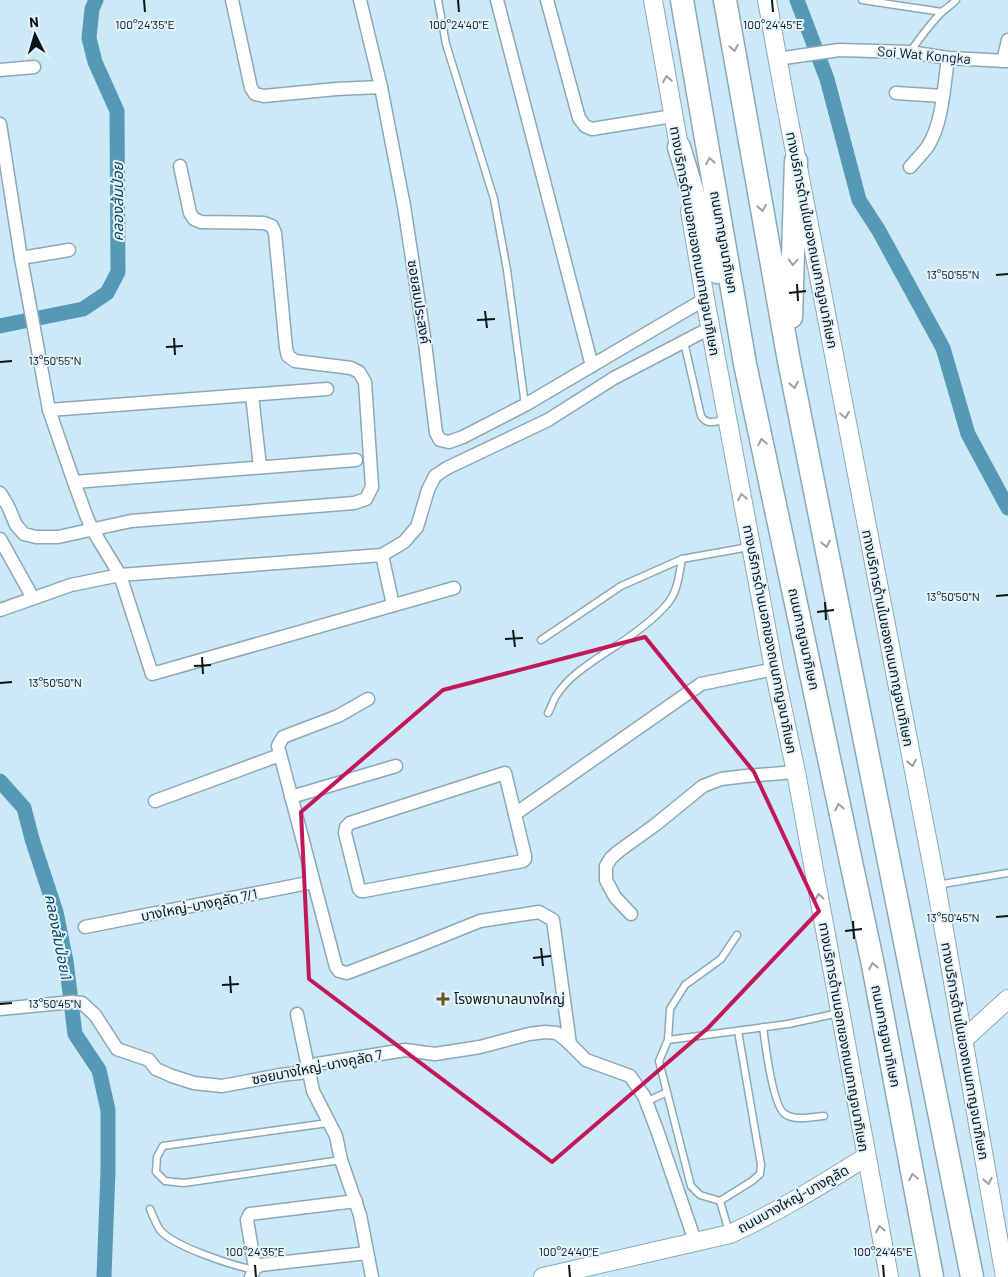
<svg xmlns="http://www.w3.org/2000/svg" width="1008" height="1277" font-family="Barlow,'Noto Sans Thai',sans-serif">
<rect width="100%" height="100%" fill="#cce9f7"/>
<g fill="none" stroke-linecap="round" stroke-linejoin="round">
<g stroke="#5699b6" stroke-width="15">
<polyline points="797,0 827,79 859,200 879,231 943,348 968,434 1008,508"/>
<polyline points="0,326 83,309 107,293 118,272 117,111 95,62 89,38 92,9 96,0"/>
<polyline points="0,781 24,808 32,839 56,912 66,961 75,1034 99,1070 108,1110 108,1171 104,1277"/>
</g>
<g stroke="#8da8b5" stroke-width="9">
<g id="lane">
<polyline points="438,0 446,44 494,199 507,270 525,405"/>
<polyline points="862,0 942,12"/>
<path d="M910,52C920,38 929,25 941,13C946,8 952,5 956,0"/>
<path d="M684,342L701,416C707,426 716,421 726,420"/>
<polyline points="541,640 621,586 682,559 749,547"/>
<path d="M548,713C551,708 553,701 556,696C568,677 587,665 605,653C624,641 654,620 668,603C678,591 679,574 682,559"/>
<polyline points="937,885 1008,873"/>
<path d="M763,1027C765,1043 773,1107 785,1114C795,1121 812,1117 824,1116"/>
<polyline points="668,1040 670,1009 685,985 721,959 737,935"/>
<polyline points="646,1102 667,1092"/>
<polyline points="328,1123 163,1146 157,1157 156,1172 165,1181 184,1183 341,1160"/>
<polyline points="720,1201 752,1181 760,1174 761,1165 738,1031"/>
<path d="M150,1209C153,1216 156,1224 160,1230C174,1247 232,1265 254,1270"/>
<polyline points="729,1232 720,1201 700,1195 691,1186 659,1061 668,1040 788,1024 839,1013"/>
</g>
</g>
<g stroke="#8da8b5" stroke-width="15">
<g id="street">
<polyline points="232,0 251,88 255,94 264,96 336,89 381,87 404,206 425,343 436,433 440,440 449,442 463,437 525,405 705,299"/>
<polyline points="360,0 381,87"/>
<polyline points="497,0 592,366"/>
<polyline points="547,0 579,118 585,126 592,129 673,116"/>
<polyline points="777,59 839,50 910,52 948,58 1008,61"/>
<polyline points="1003,61 1008,40"/>
<polyline points="0,70 34,67"/>
<polyline points="896,93 943,96"/>
<polyline points="0,124 21,258 49,410 74,482 86,515 92,529 120,575 152,674 454,588"/>
<path d="M910,167C916,160 923,153 928,146C943,122 944,85 948,58"/>
<polyline points="21,258 69,250"/>
<polyline points="252,395 260,467"/>
<polyline points="49,410 327,389"/>
<polyline points="74,482 356,460"/>
<polyline points="0,493 8,506 16,525 24,534 36,537 58,537 131,521 354,503 366,499 372,487 365,382 359,372 351,368 295,361 288,356 286,348 275,233 272,226 264,223 201,222 194,219 190,213 180,166"/>
<polyline points="0,539 33,598"/>
<polyline points="382,555 393,605"/>
<polyline points="0,610 71,585 120,575 382,555 404,542 417,527 428,490 435,476 447,468 548,420 614,378 710,328"/>
<polyline points="368,699 338,716 283,737 278,746 336,967 339,971 347,973 418,946 480,921 539,912 553,920 570,1044"/>
<polygon points="505,773 525,856 525,859 523,861 364,891 361,891 359,889 345,833 346,827 350,823"/>
<polyline points="291,797 396,766"/>
<polyline points="155,801 280,755"/>
<polyline points="515,814 701,684 774,669"/>
<polyline points="631,914 615,897 606,880 606,866 611,858 619,851 655,825 703,786 721,779 746,776 796,772"/>
<polyline points="85,927 313,882"/>
<polyline points="0,1009 72,1002 82,1003 95,1015 117,1049 149,1060 156,1069 172,1076 194,1083 222,1086 280,1075 300,1073 309,1070 317,1064 405,1050 435,1054 480,1047 529,1034 545,1032 557,1033 567,1041 586,1060 630,1076 644,1096 657,1130 695,1241"/>
<polyline points="297,1014 313,1091 336,1136 341,1160 360,1215 372,1277"/>
<polyline points="255,1268 247,1220 250,1214 356,1201"/>
<polyline points="251,1277 255,1268 260,1265 367,1253"/>
</g>
</g>
<g stroke="#8da8b5" stroke-width="20">
<g id="secondary">
<polyline points="653,0 681,158"/>
<polyline points="767,0 785,100 936,885 1005,1277"/>
<polyline points="690,211 705,299 774,669 796,772 889,1277"/>
<polyline points="963,1040 1008,999"/>
<path d="M543,1277L730,1234C778,1212 821,1185 866,1157"/>
</g>
</g>
<g stroke="#8da8b5" stroke-width="25">
<g id="highway">
<polyline points="682,0 745,364 873,965 932,1277"/>
<polyline points="725,0 789,361 972,1277"/>
<polyline points="679,147 717,272"/>
<polyline points="791,317 796,161"/>
</g>
</g>
<use href="#lane" stroke="#fff" stroke-width="6"/>
<use href="#street" stroke="#fff" stroke-width="12"/>
<use href="#secondary" stroke="#fff" stroke-width="18"/>
<use href="#highway" stroke="#fff" stroke-width="22"/>
</g>
<defs><path id="oneway-chevron" d="M-2-3.5L2.5 0L-2 3.5" fill="none" stroke-width="1.6" stroke-linecap="round" stroke-linejoin="round" transform="scale(1.25)"/></defs>
<g stroke="#9da1a3">
<use href="#oneway-chevron" transform="translate(734 48) rotate(80)"/>
<use href="#oneway-chevron" transform="translate(667 79) rotate(-100)"/>
<use href="#oneway-chevron" transform="translate(710 161) rotate(-100)"/>
<use href="#oneway-chevron" transform="translate(762 208) rotate(80)"/>
<use href="#oneway-chevron" transform="translate(793 262) rotate(92)"/>
<use href="#oneway-chevron" transform="translate(794 385) rotate(79)"/>
<use href="#oneway-chevron" transform="translate(845 415) rotate(79)"/>
<use href="#oneway-chevron" transform="translate(762 442) rotate(-102)"/>
<use href="#oneway-chevron" transform="translate(742 497) rotate(-101)"/>
<use href="#oneway-chevron" transform="translate(826 544) rotate(79)"/>
<use href="#oneway-chevron" transform="translate(912 763) rotate(79)"/>
<use href="#oneway-chevron" transform="translate(839 807) rotate(-102)"/>
<use href="#oneway-chevron" transform="translate(819 897) rotate(-100)"/>
<use href="#oneway-chevron" transform="translate(873 966) rotate(-101)"/>
<use href="#oneway-chevron" transform="translate(913 1177) rotate(-101)"/>
<use href="#oneway-chevron" transform="translate(988 1181) rotate(80)"/>
<use href="#oneway-chevron" transform="translate(880 1229) rotate(-101)"/>
</g>
<path fill="none" stroke="#c2185b" stroke-width="4" stroke-linejoin="round" d="M645,637L754,772L819,911L708,1028L552,1162L309,979L301,812L443,690Z"/>
<path fill="none" stroke="#0a1419" stroke-width="2" d="M144,0L145,12M458,0L459,12M772,0L773,12M996,275L1008,274M797,284L798,301M789,293L806,291M485,311L487,328M477,320L495,319M174,338L175,355M166,347L183,346M0,362L12,361M996,596L1008,595M825,602L826,620M817,612L834,610M513,630L515,647M505,639L523,638M202,657L203,674M194,666L211,665M0,683L12,682M996,917L1008,916M853,921L854,939M845,931L862,929M541,948L543,966M533,958L551,956M230,976L231,993M222,985L239,984M0,1004L12,1003M255,1265L256,1277M569,1265L570,1277M883,1265L884,1277"/>
<path fill="#635623" stroke="#e3f4fd" stroke-width="2" d="M440.5 991.5h5v5h5v5h-5v5h-5v-5h-5v-5h5z"/>
<g text-anchor="middle" stroke-width="4" stroke-linejoin="round" paint-order="stroke">
<g font-size="14" fill="#0a1419" stroke="#e3f4fd">
<text transform="translate(924 55) rotate(5)" y="5">Soi Wat Kongka</text>
<text transform="translate(812 240) rotate(79)" y="5">ทางบริการด้านในของถนนกาญจนาภิเษก</text>
<text transform="translate(695 241) rotate(80)" y="5">ทางบริการด้านนอกของถนนกาญจนาภิเษก</text>
<text transform="translate(724 242) rotate(80)" y="5">ถนนกาญจนาภิเษก</text>
<text transform="translate(419 302) rotate(81)" y="5">ซอยสมประสงค์</text>
<text transform="translate(888 638) rotate(79)" y="5">ทางบริการด้านในของถนนกาญจนาภิเษก</text>
<text transform="translate(770 639) rotate(79)" y="5">ทางบริการด้านนอกของถนนกาญจนาภิเษก</text>
<text transform="translate(804 639) rotate(78)" y="5">ถนนกาญจนาภิเษก</text>
<text transform="translate(199 905) rotate(-11)" y="5">บางใหญ่-บางคูลัด 7/1</text>
<text transform="translate(886 1036) rotate(79)" y="5">ถนนกาญจนาภิเษก</text>
<text transform="translate(844 1037) rotate(80)" y="5">ทางบริการด้านนอกของถนนกาญจนาภิเษก</text>
<text transform="translate(965 1051) rotate(80)" y="5">ทางบริการด้านในของถนนกาญจนาภิเษก</text>
<text transform="translate(317 1067) rotate(-11)" y="5">ซอยบางใหญ่-บางคูลัด 7</text>
<text transform="translate(793 1199) rotate(-29)" y="5">ถนนบางใหญ่-บางคูลัด</text>
</g>
<g font-size="14" fill="#0a1419" stroke="#e3f4fd" text-anchor="start">
<text x="454" y="1004">โรงพยาบาลบางใหญ่</text>
</g>
<g font-size="15" font-style="italic" fill="#074358" stroke="#e3f4fd">
<text transform="translate(118 202) rotate(-90)" y="5">คลองส้มป่อย</text>
<text transform="translate(58 937) rotate(79)" y="5">คลองส้มป่อย 1</text>
</g>
</g>
<g font-size="12" text-anchor="middle" fill="#0a1419" stroke="#e3f4fd" stroke-width="4" stroke-linejoin="round" paint-order="stroke">
<text x="145" y="29">100°24'35"E</text>
<text x="459" y="29">100°24'40"E</text>
<text x="773" y="29">100°24'45"E</text>
<text x="953" y="279">13°50'55"N</text>
<text x="55" y="365">13°50'55"N</text>
<text x="953" y="601">13°50'50"N</text>
<text x="55" y="687">13°50'50"N</text>
<text x="953" y="922">13°50'45"N</text>
<text x="55" y="1008">13°50'45"N</text>
<text x="255" y="1256">100°24'35"E</text>
<text x="569" y="1256">100°24'40"E</text>
<text x="883" y="1256">100°24'45"E</text>
</g>
<g transform="translate(35 35) rotate(355)" stroke="#e3f4fd" stroke-width="4" paint-order="stroke">
<path d="M0-4L9 19L0 12L-9 19Z" fill="#0a1419"/>
<text y="-8" font-size="14" font-weight="bold" text-anchor="middle" fill="#0a1419">N</text>
</g>
</svg>
